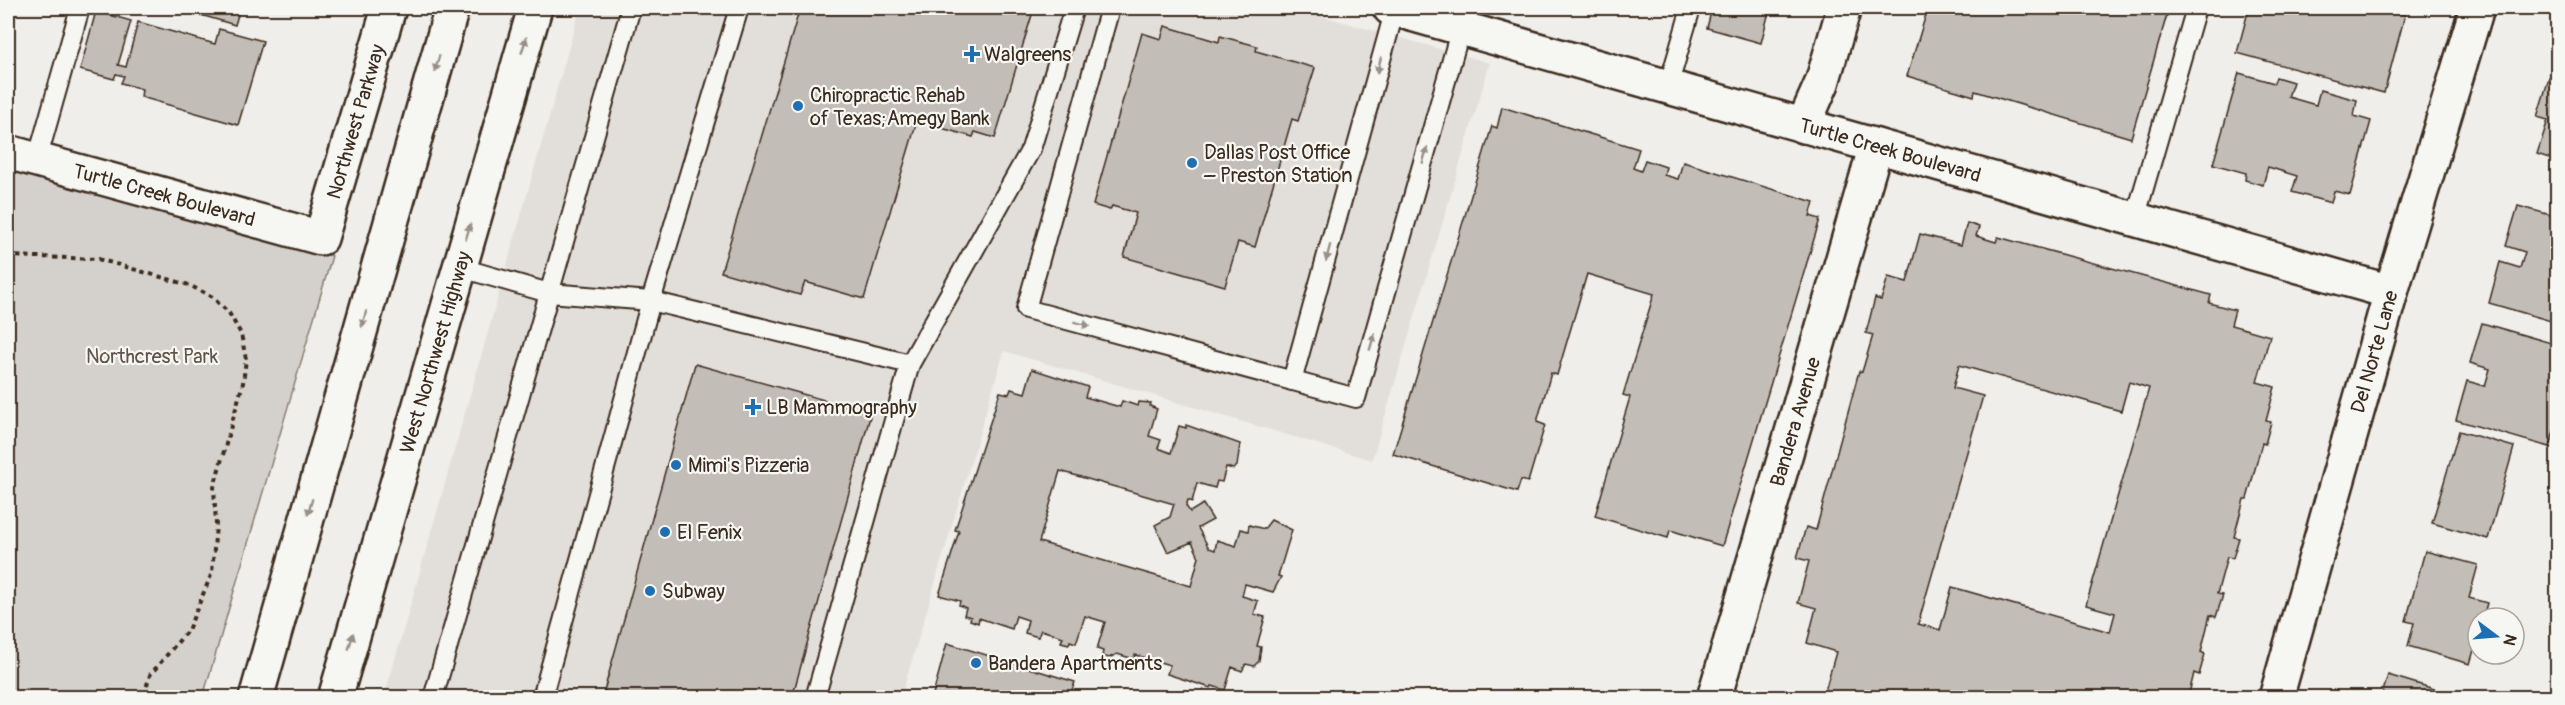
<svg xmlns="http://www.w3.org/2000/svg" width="2565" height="705" font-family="Pangolin,sans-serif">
<rect width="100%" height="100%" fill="#efeeea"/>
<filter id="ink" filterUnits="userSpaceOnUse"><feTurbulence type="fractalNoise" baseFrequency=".0167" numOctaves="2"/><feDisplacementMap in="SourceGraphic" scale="12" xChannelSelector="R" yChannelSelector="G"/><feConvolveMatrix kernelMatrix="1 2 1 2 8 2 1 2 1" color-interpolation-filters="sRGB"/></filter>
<g filter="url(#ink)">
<polygon fill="#e2dfdb" points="580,8 1293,8 1490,63 1372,460 1004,351 901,697 384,698"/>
<polygon fill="#d4d1cc" stroke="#887e75" stroke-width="1.5" points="8,166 332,256 203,697 8,697"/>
<g fill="#c2bdb7" stroke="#3b2a1e" stroke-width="1.5" fill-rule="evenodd">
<polygon points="177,8 240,8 235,25"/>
<polygon points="800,8 1034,8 995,138 975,132 973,137 917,121 864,299 805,282 800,295 721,272"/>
<polygon points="1712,8 1770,8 1761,43 1707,28"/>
<polygon points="1928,8 2169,8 2131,138 1975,91 1974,96 1907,76"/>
<polygon points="2249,8 2394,8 2393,11 2405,15 2384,93 2237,53"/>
<polygon points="96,11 131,21 118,65 126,67 138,22 215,44 219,29 263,41 238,125 141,97 142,89 121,83 124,76 116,74 114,79 80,70"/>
<polygon points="1165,26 1219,42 1220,36 1257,46 1256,51 1315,68 1298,121 1292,119 1255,247 1238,242 1225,286 1124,257 1136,213 1112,206 1110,210 1093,205 1142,33 1161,39"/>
<polygon points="2553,65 2558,66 2558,161 2537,154 2548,120 2537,117"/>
<polygon points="2239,73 2274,83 2276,77 2293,82 2288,97 2316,105 2320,90 2357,100 2354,116 2371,121 2350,195 2334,191 2331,203 2292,192 2297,176 2268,167 2263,185 2245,180 2246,173 2213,164"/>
<polygon points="1502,107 1639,149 1633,168 1641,171 1645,160 1666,167 1664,175 1678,179 1683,162 1814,202 1810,216 1820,219 1722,546 1670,530 1668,538 1595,516 1630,397 1623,395 1654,294 1587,274 1557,375 1551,373 1537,422 1545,425 1528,482 1521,480 1517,492 1393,454 1492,126 1497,128"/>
<polygon points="2518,206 2558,217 2558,323 2489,303 2500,262 2520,268 2525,252 2506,246"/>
<path d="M1967,223L1979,227L1976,236L1996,242L1998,237L2211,295L2209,303L2235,310L2231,325L2270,336L2257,382L2275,387L2266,421L2271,422L2265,444L2262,443L2247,499H2244L2234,537L2239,538L2233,558L2227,557L2217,594L2223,595L2216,617L2210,615L2201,652L2205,654L2199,675L2194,673L2188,698H1911L1902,695L1901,698H1823L1836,652L1807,643L1816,608L1798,603L1809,561L1797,558L1806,527L1816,530L1859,371L1862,372L1873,335L1866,333L1875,298L1881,300L1888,277L1907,282L1920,234L1961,245ZM1959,365L2121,411L2129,382L2149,388L2086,605L2115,613L2110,632L1952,587L1940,630L1918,624L1983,396L1953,388Z"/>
<polygon points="2482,323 2558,345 2558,419 2549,447 2456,420 2467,381 2485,386 2490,369 2470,363"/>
<polygon points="695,364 871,413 792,698 602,698"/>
<path d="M1032,369L1088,387L1085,397L1120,407L1122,401L1138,406L1139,402L1151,403L1150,406L1157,409L1149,436L1161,440L1158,448L1171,453L1179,426L1186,428V425L1240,444L1237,466L1233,469L1226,467L1222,482L1217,481L1215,488L1197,483L1192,502L1188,500L1186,506L1190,512L1203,504L1213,520L1198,528L1209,548L1215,550L1217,540L1236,546L1241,529L1248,531L1249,525L1264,529L1271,520L1292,530L1278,576L1281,577L1273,592L1245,584L1242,596L1258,601L1254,614L1265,617L1257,646L1261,647L1259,661L1254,666L1246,664L1242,671L1232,667L1225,690L1212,686L1211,688L1167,674L1170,665L1135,655L1134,659L1117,654L1109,658L1102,656L1103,651L1097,649L1105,622L1085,616L1076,643L1070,641L1069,644L1061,642L1063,637L1041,630L1038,637L1025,633L1028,620L1016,616L1012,629L979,618L978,623L970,620L971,617L964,615L966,608L959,605L960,601L939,595L959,531L955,530L1000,392L1009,394L1011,389L1025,393ZM1060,471L1174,504L1170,517L1155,525L1168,552L1192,542L1199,557L1191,586L1039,542Z"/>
<polygon points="2459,431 2514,447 2488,539 2432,523"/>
<polygon points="2425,551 2478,565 2469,598 2487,603 2483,618 2478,618 2478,636 2470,664 2408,646 2414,623 2406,621"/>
<polygon points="947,643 1075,682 1069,698 932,698"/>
<polygon points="2388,675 2464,698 2381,698"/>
<polygon points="1776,690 1804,698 1774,698"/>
</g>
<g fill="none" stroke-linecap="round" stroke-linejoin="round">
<g stroke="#3b2a1e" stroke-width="22">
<g id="lane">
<polyline points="1110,8 1026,309 1356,398 1461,28"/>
<polyline points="1668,87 1691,8"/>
<polyline points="37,160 80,8"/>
<polyline points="2135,219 2196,8"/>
<polyline points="458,267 549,293 651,301 910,364"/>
<polyline points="1292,381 1395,9"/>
<polyline points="433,698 631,8"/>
<polyline points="542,698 651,301 739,8"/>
<polyline points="815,698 910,364 1031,149 1074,8"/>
</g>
</g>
<g stroke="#3b2a1e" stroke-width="38">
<g id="street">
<path id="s1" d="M1390,8L2391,292"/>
<polyline points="1803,126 1822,83 1844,8"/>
<path id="s2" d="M8,152L321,238L389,8"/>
<path id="s3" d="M1714,698L1876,146"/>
<path id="s4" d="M2276,698L2391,292L2477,8"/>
</g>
</g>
<g stroke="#3b2a1e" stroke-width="38">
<g id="primary">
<polyline points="256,698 452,8"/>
<path id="s5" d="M335,698L535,8"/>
</g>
</g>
<polyline stroke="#3b2a1e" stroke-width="4" stroke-dasharray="4.5 4.5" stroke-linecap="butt" points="8,256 98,259 189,285 211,296 229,313 241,334 246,359 243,383 214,487 216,525 212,573 188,630 150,675 143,698"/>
<use href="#lane" stroke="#f6f6f2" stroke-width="18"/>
<use href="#street" stroke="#f6f6f2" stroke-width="33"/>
<use href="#primary" stroke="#f6f6f2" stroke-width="33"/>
</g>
<defs><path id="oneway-solid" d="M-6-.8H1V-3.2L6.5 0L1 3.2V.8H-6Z" transform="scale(1.5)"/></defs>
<g fill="#989088">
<use href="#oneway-solid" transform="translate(524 45) rotate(-73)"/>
<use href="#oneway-solid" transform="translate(437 64) rotate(106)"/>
<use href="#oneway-solid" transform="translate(1379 65) rotate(105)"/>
<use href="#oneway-solid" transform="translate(1425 155) rotate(-74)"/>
<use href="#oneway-solid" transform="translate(468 232) rotate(-73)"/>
<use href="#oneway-solid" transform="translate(1328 253) rotate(105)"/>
<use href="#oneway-solid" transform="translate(364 319) rotate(106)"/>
<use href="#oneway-solid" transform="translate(1082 324) rotate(15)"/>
<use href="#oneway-solid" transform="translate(1372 342) rotate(-74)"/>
<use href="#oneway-solid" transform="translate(310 507) rotate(106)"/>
<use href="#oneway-solid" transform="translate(351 641) rotate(-74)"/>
</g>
</g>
<g fill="#1f6fb2" stroke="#f6f6f2" stroke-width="2">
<path d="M969 45h6v6h6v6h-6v6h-6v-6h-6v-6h6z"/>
<circle cx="798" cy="106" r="6"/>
<circle cx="1192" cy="163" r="6"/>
<path d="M750 398h6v6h6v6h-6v6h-6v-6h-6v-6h6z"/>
<circle cx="676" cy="465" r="6"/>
<circle cx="665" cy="532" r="6"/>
<circle cx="650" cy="591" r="6"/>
<circle cx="976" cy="663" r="6"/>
</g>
<g text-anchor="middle" stroke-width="4.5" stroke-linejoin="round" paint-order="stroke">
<g font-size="20" fill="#3b2a1e" stroke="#f6f6f2" text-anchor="start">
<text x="984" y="61">Walgreens</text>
<text x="810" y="102">Chiropractic Rehab<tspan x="810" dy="23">of Texas;Amegy Bank</tspan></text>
<text x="1204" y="159">Dallas Post Office<tspan x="1204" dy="23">– Preston Station</tspan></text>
<text x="766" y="414">LB Mammography</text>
<text x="688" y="472">Mimi's Pizzeria</text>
<text x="677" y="539">El Fenix</text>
<text x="662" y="598">Subway</text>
<text x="988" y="670">Bandera Apartments</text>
</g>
<g font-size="20" fill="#3b2a1e" stroke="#f6f6f2">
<text dy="7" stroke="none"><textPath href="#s2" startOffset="446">Northwest Parkway</textPath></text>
<text dy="7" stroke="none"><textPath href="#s1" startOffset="520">Turtle Creek Boulevard</textPath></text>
<text dy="7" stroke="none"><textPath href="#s2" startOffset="162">Turtle Creek Boulevard</textPath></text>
<text dy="7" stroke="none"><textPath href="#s5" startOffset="360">West Northwest Highway</textPath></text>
<text dy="7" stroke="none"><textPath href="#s4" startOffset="360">Del Norte Lane</textPath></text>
<text dy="7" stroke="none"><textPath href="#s3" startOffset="288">Bandera Avenue</textPath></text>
</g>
<g font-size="20" fill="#61544a" stroke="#f6f6f2">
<text x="152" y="363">Northcrest Park</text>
</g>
</g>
<rect width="2565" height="705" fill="none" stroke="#f6f6f2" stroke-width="30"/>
<rect x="15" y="15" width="2535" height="675" fill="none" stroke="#3b2a1e" stroke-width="2" filter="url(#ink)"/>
<g transform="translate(2496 636) rotate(106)"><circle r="28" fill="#f6f6f2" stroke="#aba49d" stroke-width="1.5"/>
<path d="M0-4.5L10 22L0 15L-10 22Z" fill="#1f6fb2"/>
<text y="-9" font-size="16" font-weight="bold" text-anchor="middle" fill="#3b2a1e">N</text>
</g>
</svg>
